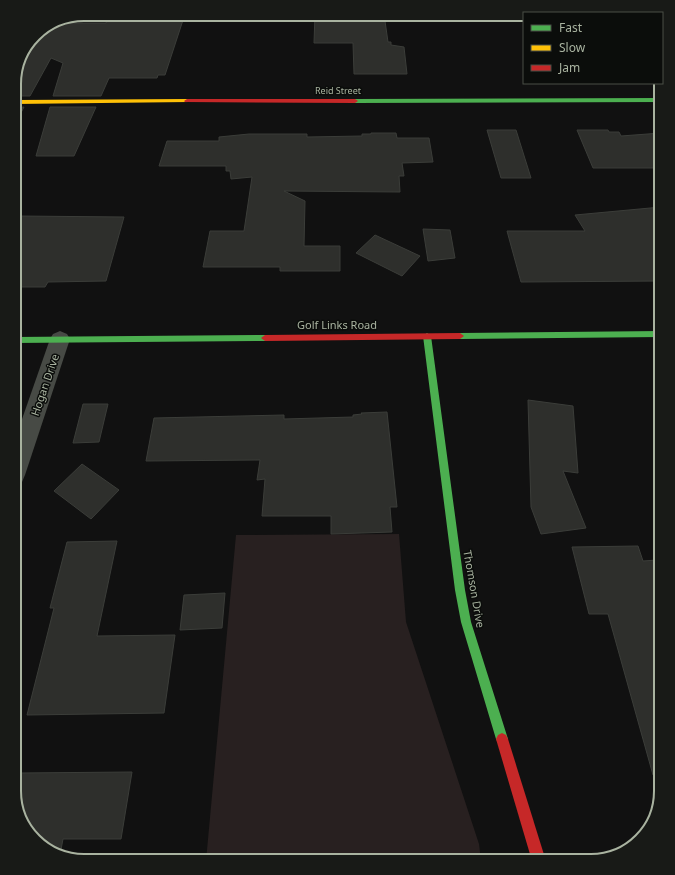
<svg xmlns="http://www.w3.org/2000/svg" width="675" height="875" font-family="'Noto Sans',sans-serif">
<rect width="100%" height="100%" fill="#111"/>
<polygon fill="#282020" points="399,534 406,622 479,844 481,861 206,861 236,535"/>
<g fill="#2e2f2c" stroke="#3b3d39">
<polygon points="110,14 185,14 165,75 158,75 157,78 109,78 101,96 53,96 63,63 51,58 30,96 14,96 14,79 21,53 38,32 59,23 106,23"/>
<polygon points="315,14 384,14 388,42 391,42 391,45 404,47 407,74 354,74 353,43 314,43"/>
<polygon points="24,107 14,126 14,108"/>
<polygon points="50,107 96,107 74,156 36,156"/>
<polygon points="487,130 516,130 531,178 501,178"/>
<polygon points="577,130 608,130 609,132 619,132 621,136 661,133 661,168 593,168"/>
<polygon points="371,133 396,133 397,138 429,138 433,162 402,163 404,176 399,176 400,192 284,191 305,201 304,246 340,246 340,271 280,271 280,267 203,267 210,231 244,231 252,177 231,179 230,171 226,171 226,166 159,166 167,141 219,141 219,137 249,134 307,134 307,137 362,136 362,134 371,134"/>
<polygon points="661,207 661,281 521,282 507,231 585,231 575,215"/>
<polygon points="18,216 124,217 106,281 48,282 45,287 14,287 14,228"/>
<polygon points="423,229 450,230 455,258 428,261"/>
<polygon points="375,235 420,256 402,276 356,253"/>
<polygon points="528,400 573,406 578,473 563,471 586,528 541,534 531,507"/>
<polygon points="83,404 108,404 99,442 73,443"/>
<polygon points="387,412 397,507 390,507 392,532 331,534 331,516 262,516 265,479 257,480 260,460 146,461 154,418 284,415 284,419 353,417 353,415 362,414 361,413"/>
<polygon points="82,464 119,490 91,519 54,491"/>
<polygon points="117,541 97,636 175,635 164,713 27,715 54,608 50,608 67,542"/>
<polygon points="638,546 643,561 657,560 661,571 661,774 653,775 608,614 589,614 572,547"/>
<polygon points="225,593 222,628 180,630 184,595"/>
<polygon points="132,772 121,839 63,839 60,855 49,852 26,830 14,791 18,773"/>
</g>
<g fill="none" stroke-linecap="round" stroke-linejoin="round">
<polygon fill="#474a45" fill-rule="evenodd" points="60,331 67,334 70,339 25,475 22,482 14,485 14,442 50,339 53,334"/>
<g fill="#4caf50" fill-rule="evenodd">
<polygon points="661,98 661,102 355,103 352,101 355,99"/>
<polygon points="661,331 661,337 460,339 456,336 460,333"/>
<polygon points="427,333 431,336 465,590 471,622 508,739 506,743 502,745 498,743 496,739 461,622 455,590 423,336"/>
<polygon points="265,335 269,338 265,341 14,343 14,337"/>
</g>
<polygon fill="#ffc107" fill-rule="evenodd" points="187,99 190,101 189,102 14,104 14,100"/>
<g fill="#c62828" fill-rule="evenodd">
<polygon points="187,99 355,99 358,101 355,103 185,102 184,101"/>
<polygon points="460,333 464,336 460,339 265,341 261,338 265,335"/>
<polygon points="502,733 506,735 508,739 546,861 532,861 496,739 498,735"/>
</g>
</g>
<g text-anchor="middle" stroke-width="3" stroke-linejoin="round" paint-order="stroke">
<g font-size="9" fill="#a9b3a0" stroke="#0b0d0b">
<text x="338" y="94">Reid Street</text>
</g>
<g font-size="11" fill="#a9b3a0" stroke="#0b0d0b">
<text x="337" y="329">Golf Links Road</text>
<text transform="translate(45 385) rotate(-71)" y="4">Hogan Drive</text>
<text transform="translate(474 589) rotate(80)" y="4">Thomson Drive</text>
</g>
</g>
<path d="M0 0H675V875H0ZM84 21H591A63 63 0 0 1 654 84V791A63 63 0 0 1 591 854H84A63 63 0 0 1 21 791V84A63 63 0 0 1 84 21Z" fill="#181a17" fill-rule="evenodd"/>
<path fill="none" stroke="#a9b3a0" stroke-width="2" d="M84 21H591A63 63 0 0 1 654 84V791A63 63 0 0 1 591 854H84A63 63 0 0 1 21 791V84A63 63 0 0 1 84 21Z"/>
<rect x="523" y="12" width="140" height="72" fill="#0b0d0b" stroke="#4a4f47"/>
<rect x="531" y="25" width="20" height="6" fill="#4caf50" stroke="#4a4f47"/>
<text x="559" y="32" font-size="12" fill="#a9b3a0">Fast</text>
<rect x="531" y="45" width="20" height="6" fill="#ffc107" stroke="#4a4f47"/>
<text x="559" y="52" font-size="12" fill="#a9b3a0">Slow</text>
<rect x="531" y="65" width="20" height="6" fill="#c62828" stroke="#4a4f47"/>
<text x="559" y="72" font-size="12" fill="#a9b3a0">Jam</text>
</svg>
